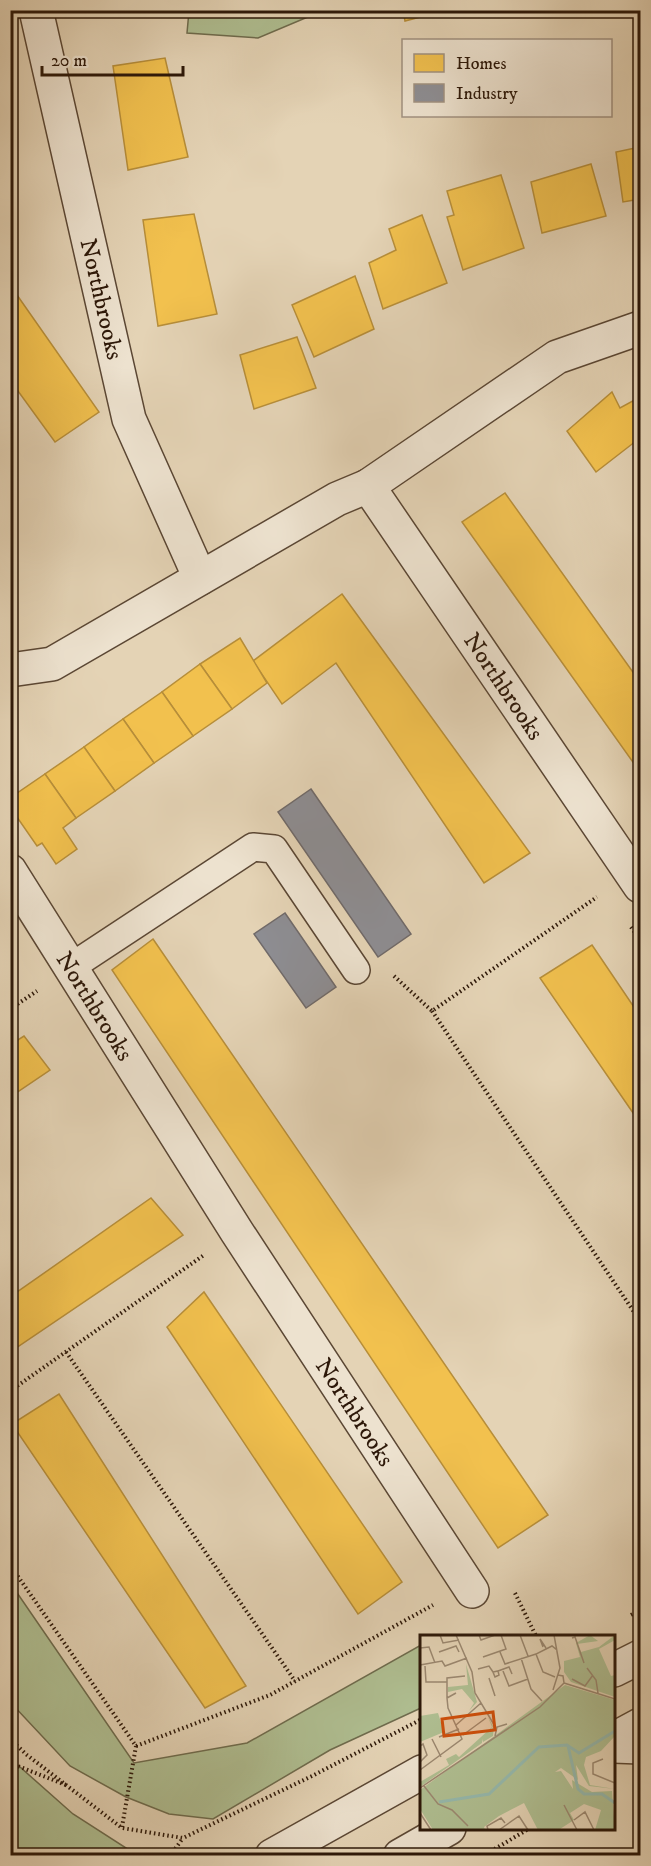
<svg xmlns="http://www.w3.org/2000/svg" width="651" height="1866" font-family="'IM FELL DW Pica',serif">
<rect width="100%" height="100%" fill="#e4d3b5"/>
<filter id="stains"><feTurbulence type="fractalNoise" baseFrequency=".00333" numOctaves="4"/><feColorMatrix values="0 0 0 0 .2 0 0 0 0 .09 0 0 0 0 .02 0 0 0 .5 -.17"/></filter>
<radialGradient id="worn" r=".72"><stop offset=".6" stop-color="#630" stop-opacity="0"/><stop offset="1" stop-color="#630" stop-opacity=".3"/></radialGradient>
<g fill="#afbe91" stroke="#6e6b4d" stroke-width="1.5">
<polygon points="189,11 189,10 322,11 258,38 187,33"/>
<polygon points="11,1584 134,1763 247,1743 421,1645 421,1708 330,1750 213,1819 169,1814 126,1797 70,1766 11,1703"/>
<polygon points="11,1759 73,1814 137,1855 11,1855"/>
</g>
<g fill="#f2c14e" stroke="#b78e39" stroke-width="1.5">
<polygon points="403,10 447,10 405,21"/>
<polygon points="165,58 188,157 128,170 113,66"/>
<polygon points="640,147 640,199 623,202 616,152"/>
<polygon points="591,164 606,216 542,233 531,182"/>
<polygon points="501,175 524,248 463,270 447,217 454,215 447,191"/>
<polygon points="194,214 217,314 158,326 143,220"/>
<polygon points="422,215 447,283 383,309 369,263 396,250 389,229"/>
<polygon points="355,276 374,329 314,357 292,305"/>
<polygon points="10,285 99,412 55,442 10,380"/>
<polygon points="297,337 316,388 254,409 240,355"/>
<polygon points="612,392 620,408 640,397 640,448 636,441 596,472 567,431"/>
<polygon points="505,493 640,682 640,772 462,522"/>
<polygon points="342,594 530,853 484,883 336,663 282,704 253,661"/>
<polygon points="240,638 267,683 232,709 200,664"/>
<polygon points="200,664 232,709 193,736 162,692"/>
<polygon points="162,692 193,736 154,763 123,719"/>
<polygon points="123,719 154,763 115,791 84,747"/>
<polygon points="84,747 115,791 76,818 45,774"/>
<polygon points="45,774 76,818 63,828 77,849 56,864 42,843 37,846 10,807 10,798"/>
<polygon points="153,939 548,1515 498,1548 112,970"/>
<polygon points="592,945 640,1016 640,1123 540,978"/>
<polygon points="24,1036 50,1070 10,1097 10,1045"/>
<polygon points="151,1198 183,1235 10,1352 10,1297"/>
<polygon points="204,1292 402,1582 358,1614 167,1327"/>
<polygon points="59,1394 246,1686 205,1708 12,1424"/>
</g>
<g fill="#8d8d92" stroke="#706a69" stroke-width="1.5">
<polygon points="311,789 411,934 378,957 278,812"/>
<polygon points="285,913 336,987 306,1008 254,934"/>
</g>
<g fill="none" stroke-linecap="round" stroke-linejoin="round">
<g stroke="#5b4734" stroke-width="30">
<g id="service">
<polyline points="71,967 253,847 274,849 356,970"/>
<polyline points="614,1749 640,1750"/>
</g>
</g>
<g stroke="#5b4734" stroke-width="36">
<g id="minor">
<polyline points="36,10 129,419 200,578"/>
<polyline points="368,486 640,886"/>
<polyline points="10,670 52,664 337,499 368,486 557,357 640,328"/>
<polyline points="10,871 237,1232 472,1591"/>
</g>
</g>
<g stroke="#5b4734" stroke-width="36">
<g id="tertiary">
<polyline points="614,1670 640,1657"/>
<polyline points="614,1739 640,1725"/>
<polyline points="272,1856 422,1772"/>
<polyline points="400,1856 449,1828"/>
</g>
</g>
<g stroke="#2d1809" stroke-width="4" stroke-dasharray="1.5 3" stroke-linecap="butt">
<polyline points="631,927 640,940"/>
<polyline points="394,976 432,1011 597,897"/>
<polyline points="10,1009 37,991"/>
<polyline points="432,1011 640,1321"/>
<polyline points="66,1352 295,1681"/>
<polyline points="10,1391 204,1255"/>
<polyline points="10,1565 136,1746 122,1827"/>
<polyline points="515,1593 536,1636"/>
<polyline points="631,1615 640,1610"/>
<polyline points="10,1739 27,1755 122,1828 183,1838 312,1776 422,1719"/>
<polyline points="136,1746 270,1695 433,1605"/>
<polyline points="10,1763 66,1785"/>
<polyline points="170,1856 183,1838"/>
<polyline points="483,1856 530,1828"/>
</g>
<use href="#service" stroke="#ede2cf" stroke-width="27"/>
<use href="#minor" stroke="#ede2cf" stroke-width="33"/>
<use href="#tertiary" stroke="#ede2cf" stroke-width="33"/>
</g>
<g text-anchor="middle" stroke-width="6" stroke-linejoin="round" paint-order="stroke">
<g font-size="24" fill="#2d1809" stroke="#ede2cf">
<text transform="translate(102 299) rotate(77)" y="8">Northbrooks</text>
<text transform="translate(504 686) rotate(56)" y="8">Northbrooks</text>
<text transform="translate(95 1006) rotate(58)" y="8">Northbrooks</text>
<text transform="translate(355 1412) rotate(57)" y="8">Northbrooks</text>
</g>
</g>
<g transform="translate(420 1635)">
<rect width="195" height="195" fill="#e4d3b5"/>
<path d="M170,0L178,6L157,9L161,17L179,12L195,0V5L179,14L191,41L195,40V62L151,47L144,37V26L160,22L156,8ZM46,29L57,67L49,76L54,68L42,54L28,57V52L48,50ZM145,50L195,65V101L181,116L166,122L164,130L170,150L195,154L169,151L156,130L158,145L141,133L135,137L141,136L153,154L152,145L172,157L192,156L195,195H175L181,175L164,169L150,178L154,185L140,194L118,195L104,168L79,181L64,192L65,195H13L0,174V155ZM18,78L24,97L0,107V81ZM68,82L73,91L68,99L74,91L73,101L63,107L62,104V108L0,152V147L29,130L26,124L36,119L39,122L72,92Z" fill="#afbe91"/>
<path fill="none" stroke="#95b8ac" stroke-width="3" d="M148,111L158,154L164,159H182L195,168M19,167L69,159L119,112L147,110L159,118L195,96"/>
<path fill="none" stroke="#9b8870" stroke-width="1.5" d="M20,0L23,8L39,5M36,0L52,37L55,58L76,93M59,0L61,5L75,0M100,0L108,21M152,3L155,2L164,28M123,12L120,4L126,13M0,13L9,12L15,28M19,17L36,11L39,17M80,17L85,29L116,19M63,22L86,14L81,0M101,23L111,54L122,66M0,30L22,26L25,31L47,23M5,31L6,47H27M167,33L176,45L178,58M58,34L69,31L73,37M78,36L89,32L92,39M78,36L79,40L75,42L73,37ZM83,36L89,51L108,44M135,42L123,37L116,19L132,11L137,15M69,43L75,61M152,44L165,51L173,40M144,48L195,64M133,55L140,33L134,0M27,63V43L45,41M36,90L61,68M43,100L66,83M75,101L77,92L87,89M19,102L39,94M12,104L21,122M0,111L3,109L7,120L0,127M183,124L173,128V139L195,148M0,135L42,104L28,73L27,63L36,58M4,151L18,169L32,175L48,191M0,153L120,72L144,48L143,41L138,40M144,170L157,195M0,178L11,195M154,185L165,177L174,195M68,195L67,191L81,183L85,188M79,195L99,181L108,195"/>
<path fill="#cc4f0c" fill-opacity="0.15" stroke="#cc4f0c" stroke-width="3" d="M73,77L75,95L24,101L22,84Z"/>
<rect width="195" height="195" fill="none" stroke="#2d1809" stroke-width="3"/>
</g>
<rect width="651" height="1866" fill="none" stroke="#e4d3b5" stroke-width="36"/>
<rect x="12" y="12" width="627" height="1842" fill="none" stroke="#2d1809" stroke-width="3"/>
<rect x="18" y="18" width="615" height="1830" fill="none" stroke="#2d1809" stroke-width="1.5"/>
<rect x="402" y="39" width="210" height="78" fill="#ede2cf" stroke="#a09180" stroke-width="1.5"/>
<rect x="414" y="54" width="30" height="18" fill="#f2c14e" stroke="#a09180" stroke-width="1.5"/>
<text x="456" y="69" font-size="18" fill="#2d1809">Homes</text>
<rect x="414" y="84" width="30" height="18" fill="#8d8d92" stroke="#a09180" stroke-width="1.5"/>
<text x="456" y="99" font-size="18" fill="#2d1809">Industry</text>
<path d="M42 66v9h141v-9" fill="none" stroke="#2d1809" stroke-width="3"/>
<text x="51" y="66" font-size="18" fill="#2d1809" stroke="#ede2cf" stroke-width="4.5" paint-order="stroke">20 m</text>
<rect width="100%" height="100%" filter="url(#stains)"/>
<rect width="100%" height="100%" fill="url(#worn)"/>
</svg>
